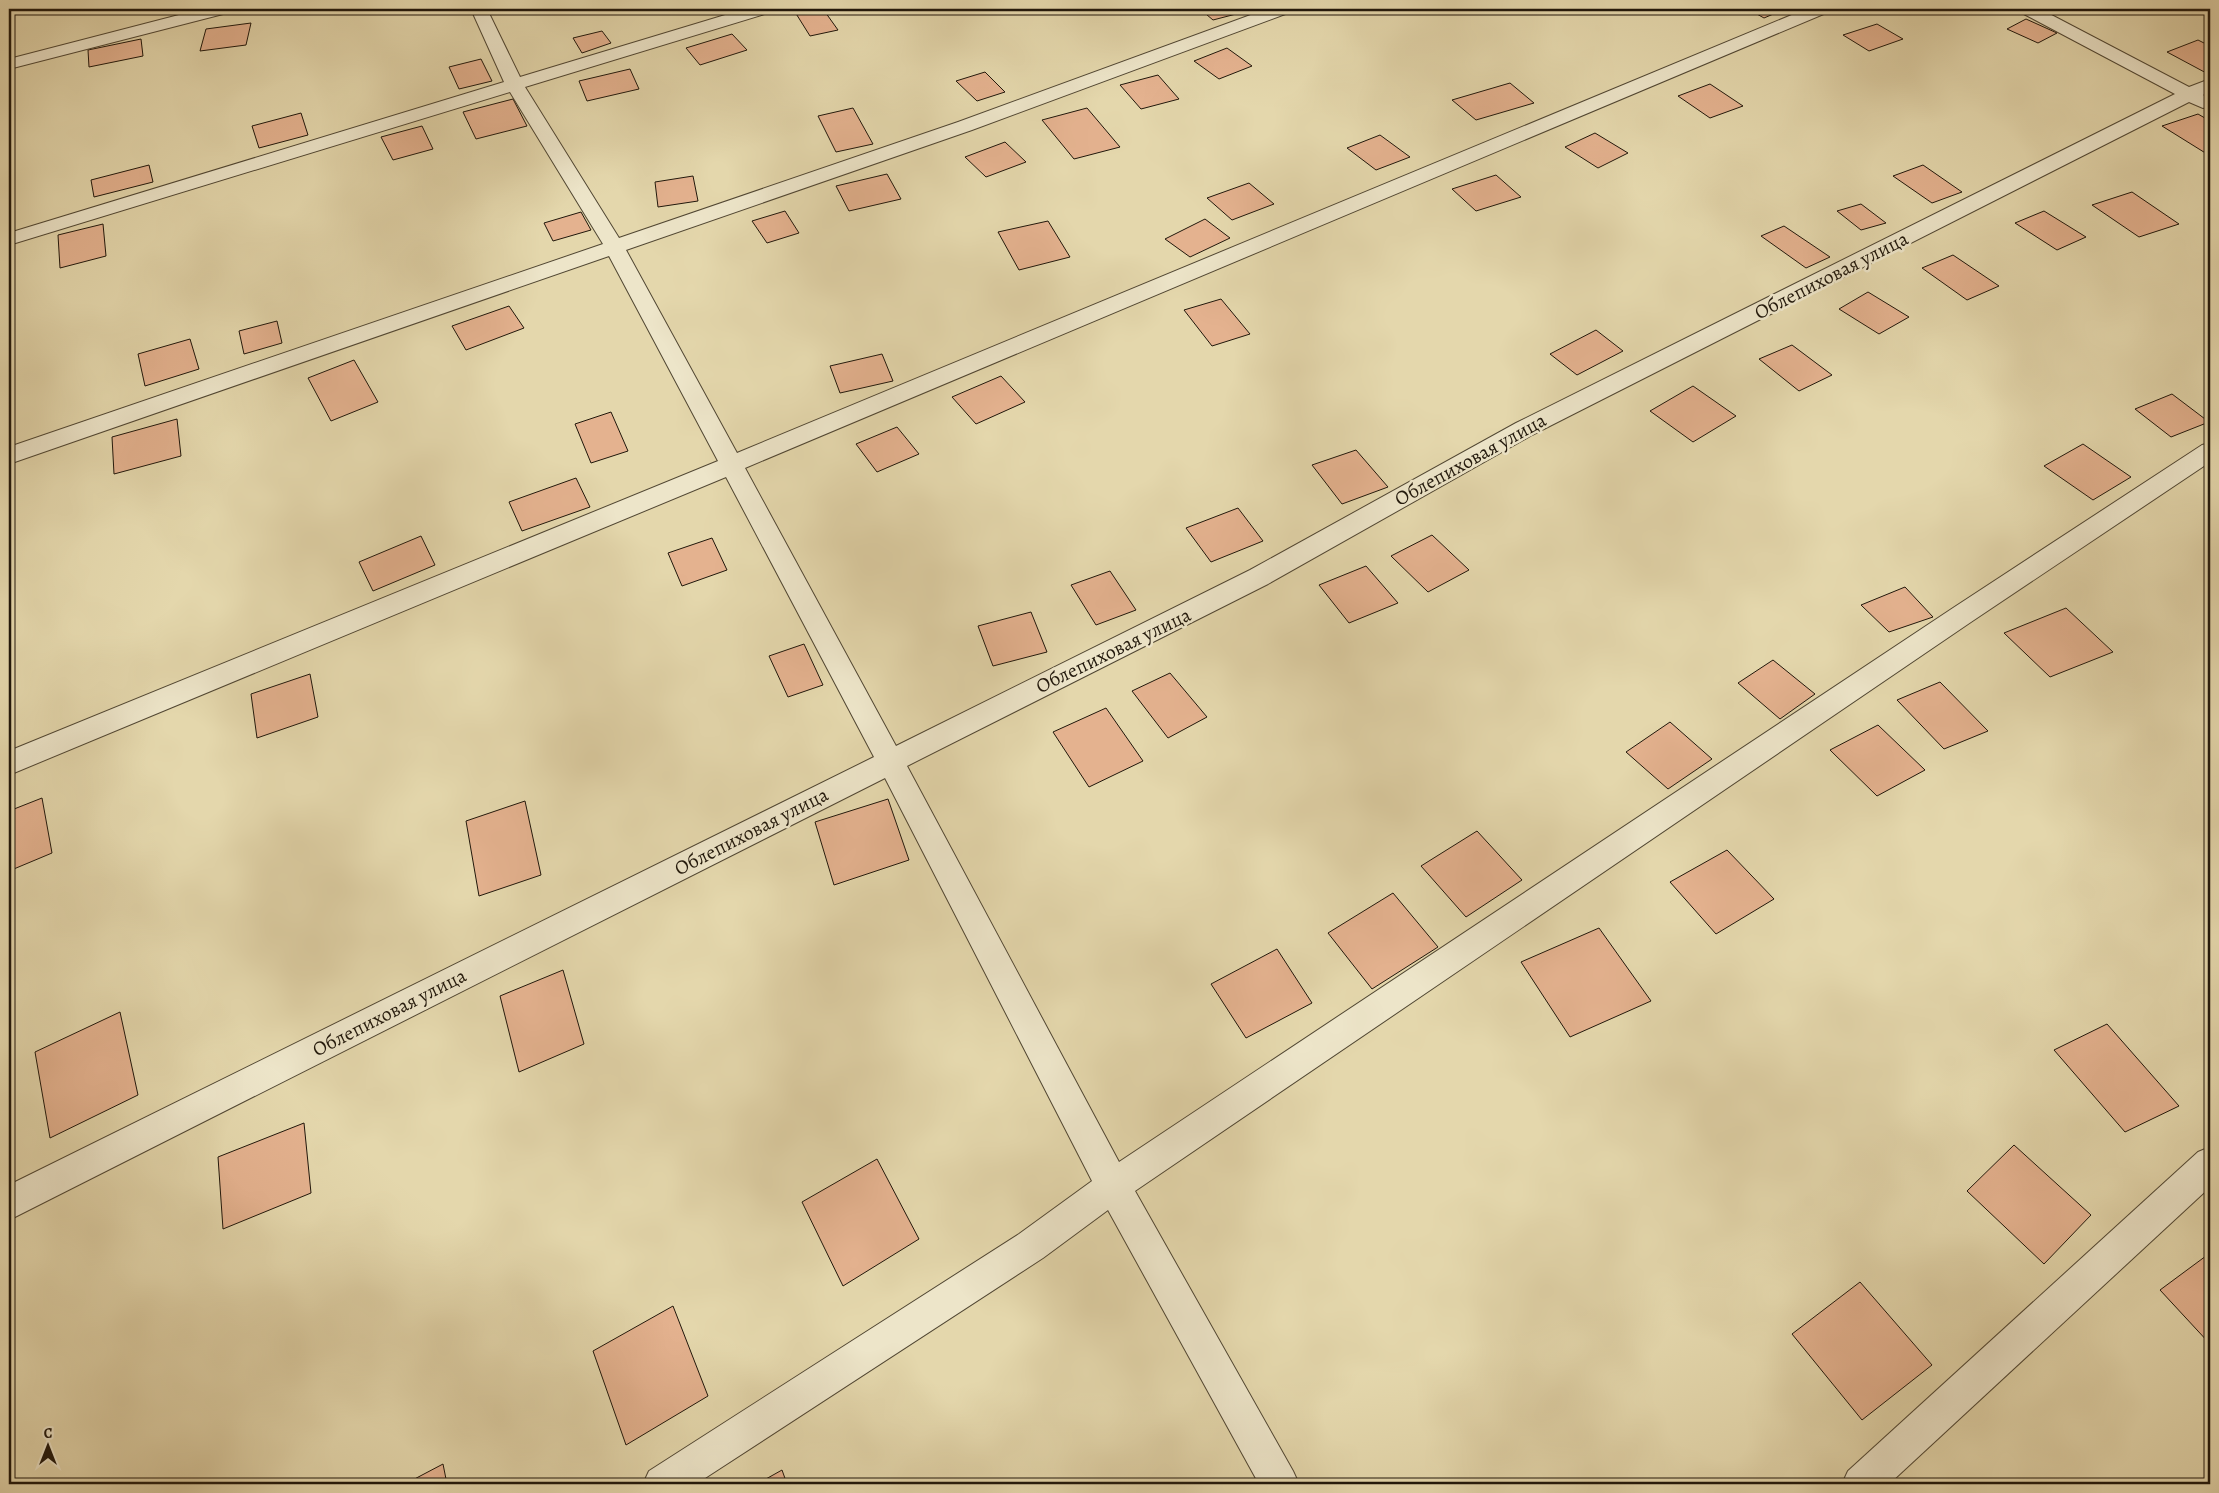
<svg xmlns="http://www.w3.org/2000/svg" width="2219" height="1493" font-family="Alegreya,serif">
<rect width="100%" height="100%" fill="#e4d7ac"/>
<filter id="stains"><feTurbulence type="fractalNoise" baseFrequency=".004" numOctaves="4"/><feColorMatrix values="0 0 0 0 .2 0 0 0 0 .09 0 0 0 0 .02 0 0 0 .5 -.17"/></filter>
<radialGradient id="worn" r=".72"><stop offset=".6" stop-color="#630" stop-opacity="0"/><stop offset="1" stop-color="#630" stop-opacity=".3"/></radialGradient>
<g fill="#e4b28f" stroke="#20170b">
<polygon points="811,9 823,9 838,30 810,36 795,12"/>
<polygon points="1200,9 1230,9 1236,14 1213,20"/>
<polygon points="1748,9 1785,9 1764,18"/>
<polygon points="2026,19 2057,33 2038,43 2007,29"/>
<polygon points="251,23 246,45 200,51 206,29"/>
<polygon points="1877,24 1903,39 1869,51 1843,35"/>
<polygon points="602,31 611,43 582,53 573,38"/>
<polygon points="732,34 747,50 700,65 686,48"/>
<polygon points="141,39 143,56 89,67 88,50"/>
<polygon points="2198,40 2210,46 2210,75 2167,52"/>
<polygon points="1227,48 1252,66 1219,79 1194,61"/>
<polygon points="481,59 492,81 459,89 449,67"/>
<polygon points="630,69 639,89 587,101 579,81"/>
<polygon points="985,72 1005,92 977,101 956,81"/>
<polygon points="1158,75 1179,99 1141,109 1120,85"/>
<polygon points="1510,83 1534,103 1476,120 1452,100"/>
<polygon points="1710,84 1743,106 1710,118 1678,96"/>
<polygon points="14,85 14,105 9,106 9,86"/>
<polygon points="513,99 527,126 476,139 463,112"/>
<polygon points="853,108 873,144 836,152 818,116"/>
<polygon points="1087,108 1120,147 1074,159 1042,120"/>
<polygon points="301,113 308,135 259,148 252,126"/>
<polygon points="2198,114 2210,121 2210,153 2207,154 2162,126"/>
<polygon points="422,126 433,149 393,160 381,137"/>
<polygon points="1595,133 1628,153 1598,168 1565,147"/>
<polygon points="1380,135 1410,157 1376,170 1347,148"/>
<polygon points="1005,142 1026,162 986,177 965,157"/>
<polygon points="149,165 153,182 94,197 91,180"/>
<polygon points="1923,165 1962,192 1932,203 1893,176"/>
<polygon points="887,174 901,199 849,211 836,186"/>
<polygon points="1496,175 1521,197 1476,211 1452,189"/>
<polygon points="693,176 698,201 658,207 655,182"/>
<polygon points="1249,183 1274,204 1232,220 1207,198"/>
<polygon points="2132,192 2179,224 2139,237 2092,205"/>
<polygon points="1861,204 1886,223 1861,230 1837,211"/>
<polygon points="785,211 799,233 767,243 752,221"/>
<polygon points="2044,211 2086,237 2057,250 2015,223"/>
<polygon points="581,212 591,230 553,241 544,223"/>
<polygon points="1205,219 1230,238 1190,257 1165,239"/>
<polygon points="1048,221 1070,257 1019,270 998,232"/>
<polygon points="103,224 106,256 60,268 58,235"/>
<polygon points="1784,226 1830,257 1806,268 1761,236"/>
<polygon points="1953,255 1999,286 1967,300 1922,268"/>
<polygon points="1868,292 1909,317 1879,334 1839,309"/>
<polygon points="1221,299 1250,334 1212,346 1184,310"/>
<polygon points="509,306 524,328 466,350 452,326"/>
<polygon points="277,321 282,343 244,354 239,331"/>
<polygon points="1596,330 1623,351 1577,375 1550,354"/>
<polygon points="190,339 199,369 145,386 138,354"/>
<polygon points="1792,345 1832,375 1799,391 1759,359"/>
<polygon points="882,354 893,381 840,393 830,366"/>
<polygon points="354,360 378,402 331,421 308,378"/>
<polygon points="1001,376 1025,402 976,424 952,397"/>
<polygon points="1693,386 1736,416 1693,442 1650,411"/>
<polygon points="2172,394 2209,422 2171,437 2135,409"/>
<polygon points="611,412 628,451 591,463 575,424"/>
<polygon points="177,419 181,456 114,474 112,437"/>
<polygon points="897,427 919,454 877,472 856,444"/>
<polygon points="2083,444 2131,477 2093,500 2044,466"/>
<polygon points="1356,450 1388,487 1342,504 1312,465"/>
<polygon points="576,478 590,507 522,531 509,502"/>
<polygon points="1238,508 1263,541 1211,562 1186,528"/>
<polygon points="1432,535 1469,570 1428,592 1391,556"/>
<polygon points="421,536 435,565 373,591 359,562"/>
<polygon points="712,538 727,570 682,586 668,553"/>
<polygon points="1366,566 1398,603 1349,623 1319,585"/>
<polygon points="1110,571 1136,610 1096,625 1071,585"/>
<polygon points="1905,587 1933,617 1889,632 1861,605"/>
<polygon points="2066,608 2113,652 2050,677 2004,633"/>
<polygon points="1031,612 1047,652 993,666 978,626"/>
<polygon points="804,644 823,685 788,697 769,656"/>
<polygon points="1773,660 1815,694 1780,719 1738,683"/>
<polygon points="1170,673 1207,717 1168,738 1132,691"/>
<polygon points="310,674 318,717 257,738 251,694"/>
<polygon points="1940,682 1988,731 1944,749 1897,700"/>
<polygon points="1106,708 1143,761 1089,787 1053,732"/>
<polygon points="1670,722 1712,759 1668,789 1626,752"/>
<polygon points="1878,725 1925,770 1877,796 1830,750"/>
<polygon points="42,798 52,853 9,871 9,811"/>
<polygon points="888,799 909,860 834,885 815,822"/>
<polygon points="525,801 541,875 479,896 466,821"/>
<polygon points="1477,831 1522,880 1466,917 1421,866"/>
<polygon points="1727,850 1774,899 1716,934 1670,882"/>
<polygon points="1393,893 1438,947 1372,989 1328,933"/>
<polygon points="1599,928 1651,1001 1570,1037 1521,962"/>
<polygon points="1277,949 1312,1003 1246,1038 1211,984"/>
<polygon points="563,970 584,1044 519,1072 500,996"/>
<polygon points="120,1012 138,1095 50,1138 35,1052"/>
<polygon points="2107,1024 2179,1106 2125,1132 2054,1050"/>
<polygon points="304,1123 311,1193 223,1229 218,1157"/>
<polygon points="2014,1145 2091,1215 2044,1264 1967,1191"/>
<polygon points="877,1159 919,1239 843,1286 802,1202"/>
<polygon points="2210,1253 2210,1344 2160,1290"/>
<polygon points="1860,1282 1932,1365 1862,1420 1792,1334"/>
<polygon points="673,1306 708,1396 626,1445 593,1351"/>
<polygon points="443,1464 447,1484 405,1484"/>
<polygon points="782,1470 787,1484 757,1484"/>
</g>
<g fill="none" stroke-linecap="round" stroke-linejoin="round">
<g stroke="#514733" stroke-width="2">
<g id="minor">
<polygon points="202,9 230,9 227,13 9,69 9,59"/>
<polygon points="471,9 487,9 520,77 745,9 771,9 768,13 525,87 619,238 958,122 1267,9 1291,9 1288,13 972,130 626,250 737,453 1806,9 1829,9 1826,13 745,468 896,746 1250,570 1516,423 2175,94 2022,13 2020,9 2040,9 2189,87 2210,79 2210,91 2203,95 2210,99 2209,106 2203,108 2189,102 1532,435 1268,584 907,766 1119,1162 1953,608 2202,445 2210,443 2210,462 1971,622 1135,1191 1293,1471 1299,1484 1259,1484 1108,1210 1043,1258 696,1484 643,1484 649,1471 1019,1234 1092,1181 885,778 9,1220 9,1185 874,757 726,477 9,775 9,751 718,461 609,256 9,464 9,447 603,244 510,92 9,245 9,233 504,82"/>
<polygon points="2210,1147 2210,1187 1889,1484 1842,1484 1848,1471 2198,1152"/>
</g>
</g>
<use href="#minor" fill="#ede5c9" fill-rule="evenodd"/>
</g>
<g text-anchor="middle" stroke-width="5" stroke-linejoin="round" paint-order="stroke">
<g font-size="20" fill="#20170b" stroke="#ede5c9">
<text transform="translate(1831 275) rotate(-27)" y="7">Облепиховая улица</text>
<text transform="translate(1470 459) rotate(-29)" y="7">Облепиховая улица</text>
<text transform="translate(1113 650) rotate(-26)" y="7">Облепиховая улица</text>
<text transform="translate(751 831) rotate(-27)" y="7">Облепиховая улица</text>
<text transform="translate(389 1012) rotate(-27)" y="7">Облепиховая улица</text>
</g>
</g>
<rect width="2219" height="1493" fill="none" stroke="#e4d7ac" stroke-width="30"/>
<rect x="10" y="10" width="2199" height="1473" fill="none" stroke="#20170b" stroke-width="2.5"/>
<rect x="15" y="15" width="2189" height="1463" fill="none" stroke="#20170b"/>
<g transform="translate(48 1446)" stroke="#ede5c9" stroke-width="4" paint-order="stroke">
<path d="M0-4L9 19L0 12L-9 19Z" fill="#20170b"/>
<text y="-8" font-size="14" font-weight="bold" text-anchor="middle" fill="#20170b">С</text>
</g>
<rect width="100%" height="100%" filter="url(#stains)"/>
<rect width="100%" height="100%" fill="url(#worn)"/>
</svg>
